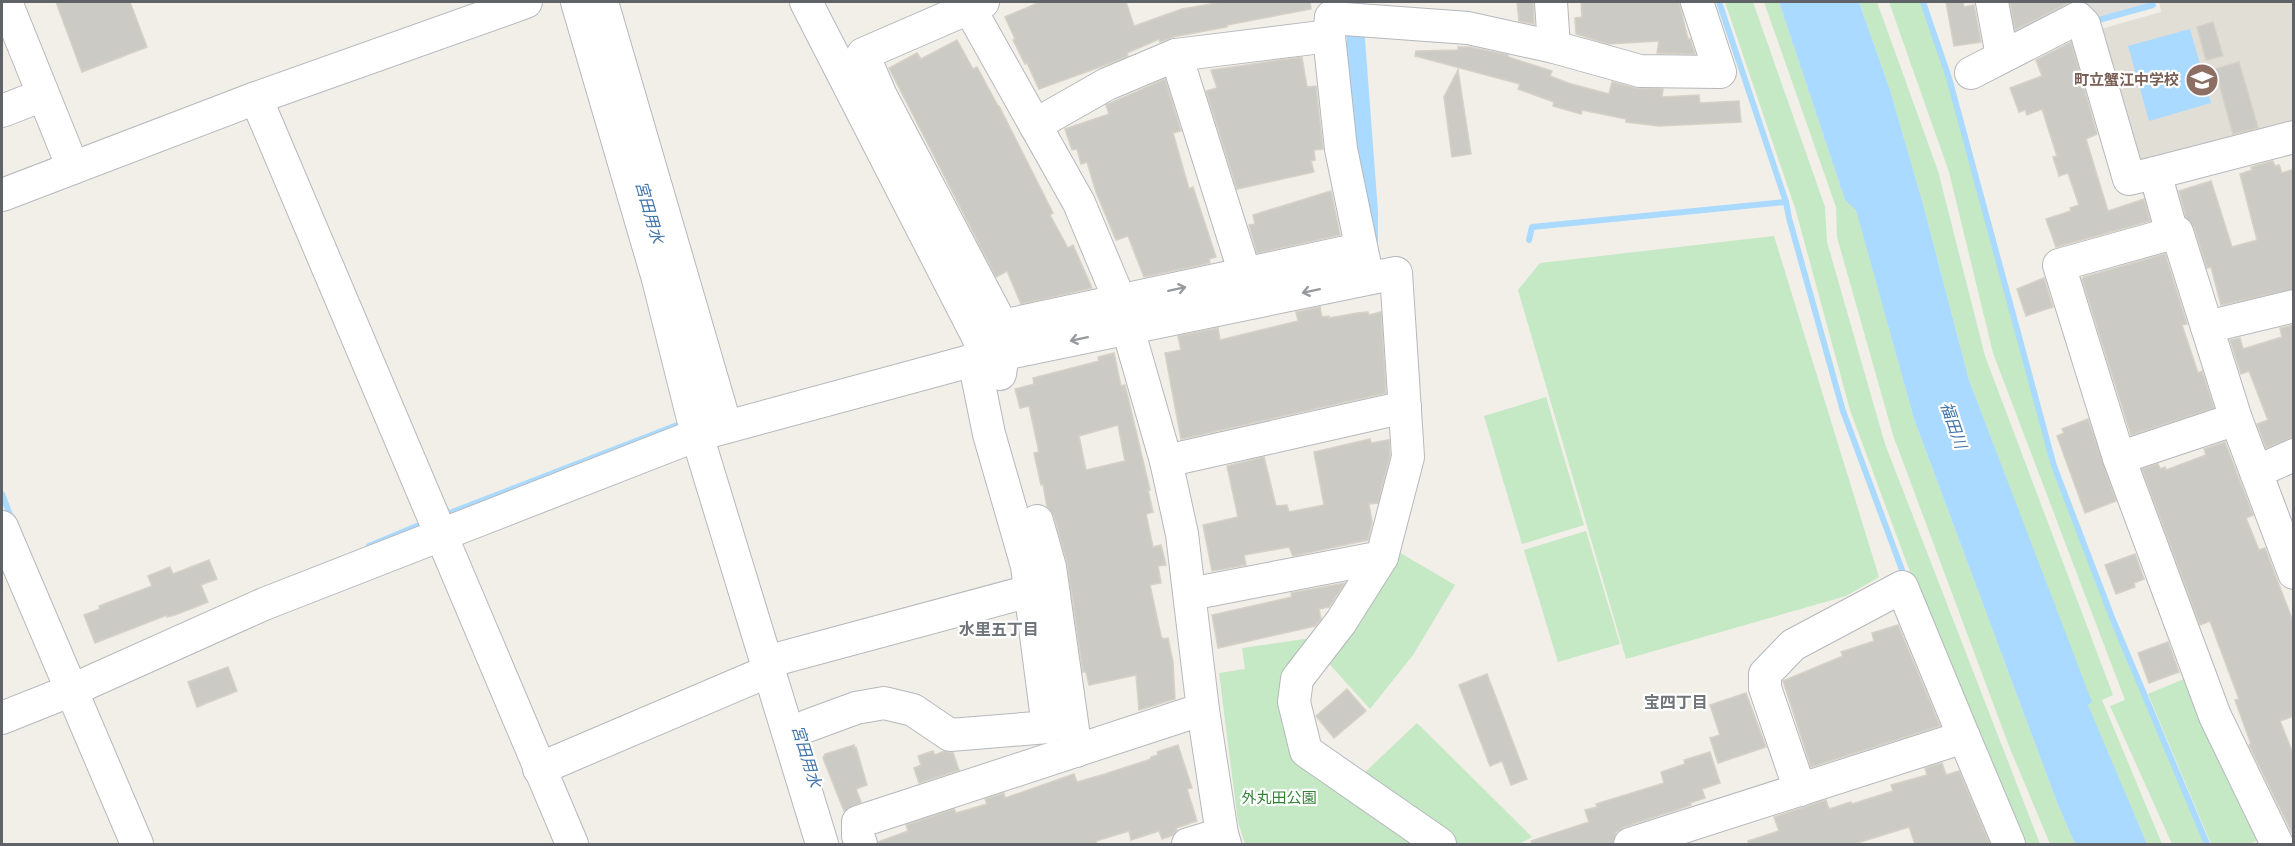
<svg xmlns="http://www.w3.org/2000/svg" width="2295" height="846" font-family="Helvetica,'Noto Sans JP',sans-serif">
<rect width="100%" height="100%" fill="#f1efe8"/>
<polygon fill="#e0deda" points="2001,2 2151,2 2151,4 2012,45"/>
<polygon fill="#e1ded6" points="2159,2 2293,2 2293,130 2136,171 2097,30 2161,12"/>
<g fill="#c5e8c5">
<polygon points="1725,2 1753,2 1825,207 1827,242 1885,444 2040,844 2022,844 1909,569 1850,410 1796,211"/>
<polygon points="1764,2 1779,2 1845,200 1856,209 1914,419 2058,805 2075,844 2050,844 2009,746 1893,435 1837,237 1836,207"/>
<polygon points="1859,2 1877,2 1938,171 1985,356 2113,695 2102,700 2162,844 2147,844 2087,704 2091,702 1969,380 1923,204 1890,90"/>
<polygon points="1889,2 1921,2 1949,84 2052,467 2112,622 2205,844 2172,844 2110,706 2125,700 1993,353 1949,172"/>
<polygon points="1774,236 1879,577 1846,596 1626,659 1518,290 1540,263"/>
<polygon points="1546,397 1584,525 1522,544 1484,416"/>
<polygon points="1586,531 1620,644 1558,662 1524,550"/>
<polygon points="1397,551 1455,585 1413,655 1370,709 1324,658"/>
<polygon points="1312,638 1280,706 1282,726 1295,752 1316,775 1411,844 1245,844 1238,822 1219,673 1245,669 1242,648"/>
<polygon points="2191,676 2259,840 2248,844 2211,844 2148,694"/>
<polygon points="1417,723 1532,837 1519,844 1458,844 1362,775"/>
</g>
<g fill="#aadaff">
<path d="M1348,2H1366L1364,26L1378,212V243H1371C1358,164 1342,82 1348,2Z"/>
<polygon points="1779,2 1859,2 1890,90 1923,204 1969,380 2092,702 2088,705 2147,844 2075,844 2058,805 1914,419 1856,210 1845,200"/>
<polygon points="2190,29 2211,103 2149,121 2128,46"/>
</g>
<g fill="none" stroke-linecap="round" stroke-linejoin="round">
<g stroke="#aadaff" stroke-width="6">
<polyline points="1719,2 1786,202 1789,218 1843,411 1902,570"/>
<polyline points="1923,2 1949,78 2054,466 2113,620 2207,844"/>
<polyline points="2093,19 2095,21 2153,5 2152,2"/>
<polyline points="1529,240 1532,227 1786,202"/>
<polyline points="2,494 12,520"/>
<polyline points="446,510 447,514 685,422"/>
<polyline points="369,546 424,523"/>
</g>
</g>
<g fill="#cccac5" stroke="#d6d1c6" stroke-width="1.5" fill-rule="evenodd">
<polygon points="56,2 130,2 147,47 82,72"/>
<polygon points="1040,2 1126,2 1134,26 1182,9 1222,2 1310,2 1311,9 1227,25 1227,27 1173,37 1160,42 1159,39 1127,53 1128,56 1108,64 1039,89 1027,63 1025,64 1013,40 1015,39 1005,17"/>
<polygon points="1517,2 1533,2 1534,24 1519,21"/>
<polygon points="1581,2 1679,2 1688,39 1690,39 1695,54 1657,53 1659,41 1608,44 1576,34 1575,18 1582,17"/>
<polygon points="1946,2 1963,2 1964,7 1974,5 1981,42 1954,46"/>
<polygon points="2010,2 2067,2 2068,3 2015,30"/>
<polygon points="2213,22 2223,56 2206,60 2197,27"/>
<polygon points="957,40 973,69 977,67 998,106 999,106 1053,213 1050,215 1068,248 1073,245 1092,288 1021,304 1007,271 996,277 889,68 917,53 921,59"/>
<polygon points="2071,42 2097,134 2086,139 2108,211 2144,199 2150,221 2056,247 2046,219 2071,211 2070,208 2079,205 2068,173 2059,176 2053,157 2057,156 2042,109 2027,115 2025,110 2019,112 2010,88 2042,76 2036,60"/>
<polygon points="1458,47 1470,47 1508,55 1508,57 1552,71 1550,76 1568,83 1609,94 1612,82 1635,88 1663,89 1662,97 1699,95 1700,103 1739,101 1741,122 1659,126 1626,122 1626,119 1582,110 1581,114 1553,106 1554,102 1518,89 1520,84 1415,56 1416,51 1458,50"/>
<polygon points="1302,57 1307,87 1316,86 1323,149 1314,150 1315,160 1311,161 1314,172 1237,189 1206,91 1217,88 1211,70"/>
<polygon points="2239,62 2258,128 2233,134 2215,69"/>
<polygon points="1458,70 1471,154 1452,157 1444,97"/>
<polygon points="1165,79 1181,131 1173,133 1189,189 1193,187 1216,257 1209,259 1210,263 1144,277 1128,236 1116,240 1096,192 1087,162 1081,164 1077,149 1072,150 1065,129 1109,114 1106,105"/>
<polygon points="2273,161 2275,166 2279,165 2282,173 2294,169 2294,289 2221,305 2211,267 2207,268 2194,227 2186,217 2179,191 2211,181 2232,247 2257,240 2240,174 2252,170 2251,167"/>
<polygon points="1331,191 1340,235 1257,253 1249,225 1255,224 1253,215"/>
<polygon points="2165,254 2187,324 2182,325 2198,373 2202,371 2214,408 2131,435 2082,279 2084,277"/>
<polygon points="2044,278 2053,307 2026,316 2017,289"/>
<polygon points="1320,307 1322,317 1329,316 1329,318 1357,313 1368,312 1369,315 1381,312 1386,393 1181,439 1165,353 1181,350 1178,336 1218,328 1220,340 1298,321 1296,312"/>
<polygon points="2294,325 2294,437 2266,448 2257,424 2268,420 2249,371 2241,374 2230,340 2240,338 2243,349 2282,337 2280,328"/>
<path d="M1114,353L1121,386L1125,385L1150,490H1148L1153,512L1146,514L1153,547L1161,545L1166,565L1158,566L1161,583L1150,585L1161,636L1163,639L1168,638L1173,662L1175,699L1139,710L1136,675L1089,685L1086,672H1083L1067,562L1054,516L1047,507L1043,484L1041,485L1034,453L1039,452L1029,406L1020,408L1015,389L1034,384L1033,378L1099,361L1098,357ZM1118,425L1125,461L1086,470L1079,436Z"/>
<polygon points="2088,419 2116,501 2085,513 2057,436 2064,433 2062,429"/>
<polygon points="1370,439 1371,443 1389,440 1390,455 1378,503 1369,504 1372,522 1368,540 1293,556 1289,547 1244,555 1246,565 1212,571 1203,525 1238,517 1227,466 1264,457 1276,506 1287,505 1289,512 1324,505 1314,452"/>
<polygon points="2225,442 2253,515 2246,518 2259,550 2265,548 2294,624 2294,716 2280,721 2294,756 2294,837 2249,745 2251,744 2235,700 2239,699 2218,643 2210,621 2200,625 2142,469 2158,464 2160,469 2165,467 2166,470 2206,455 2204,449"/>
<polygon points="2135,554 2144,579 2134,583 2135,587 2116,594 2105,565"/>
<polygon points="209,560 217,579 201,585 208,602 175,615 167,617 167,615 95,643 84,615 100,609 99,606 152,586 148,576 170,567 173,574"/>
<polygon points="1345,583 1329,607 1319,609 1321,619 1315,626 1218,648 1212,615 1292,597 1291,593"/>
<polygon points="1898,625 1940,726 1811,767 1783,681 1843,656 1841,652 1874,641 1872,633"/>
<polygon points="2168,642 2179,672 2149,683 2138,653"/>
<polygon points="228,667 237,691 197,707 188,682"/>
<polygon points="1487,674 1527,779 1511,785 1502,761 1490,766 1459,685"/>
<polygon points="1347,689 1366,711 1334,738 1316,716"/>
<polygon points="1746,693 1766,747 1718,763 1710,738 1720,735 1710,705"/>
<polygon points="854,745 854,748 856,747 867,785 856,789 861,802 844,811 823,758 825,754"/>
<polygon points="1178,745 1192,788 1187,789 1197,821 1176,828 1177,830 1173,835 1162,839 1159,831 1131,840 1129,831 1096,841 1097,844 879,844 878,842 908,831 906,825 954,809 956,813 987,804 985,799 1004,793 1005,798 1074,774 1077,782 1105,774 1151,759 1151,757 1158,755 1157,752"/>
<polygon points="933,751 935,755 944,751 953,753 959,770 919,783 914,768 921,765 918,756"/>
<polygon points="1710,752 1720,783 1702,789 1705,798 1690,803 1691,805 1624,827 1616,832 1613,844 1532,844 1531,841 1589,822 1585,810 1597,807 1596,804 1664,783 1661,772 1685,764 1684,760"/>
<polygon points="1942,763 1946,775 1959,771 1990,844 1915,844 1909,827 1854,844 1749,844 1748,841 1779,831 1774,817 1826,800 1829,809 1851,802 1852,804 1893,791 1891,785 1927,775 1925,768"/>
</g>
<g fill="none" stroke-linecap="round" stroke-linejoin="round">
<g stroke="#b5b8bc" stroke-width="34">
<g id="minor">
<polyline points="6,2 73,168"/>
<polyline points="577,2 658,279 697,435 822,844"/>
<polyline points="602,2 726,427"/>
<polyline points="806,2 982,345 974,360 989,434 1027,566 1048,727 950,735 913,710 884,703 856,708 807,726"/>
<polyline points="966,2 1079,203 1120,301 1166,461 1182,534 1203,710 1222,834 1225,844"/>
<polyline points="983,2 863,54 881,96 1002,326 1003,354 1000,374"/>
<polyline points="1551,2 1554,47"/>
<polyline points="1992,2 2002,56"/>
<polyline points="1331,17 1329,36 1341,149 1366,270"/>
<polyline points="1331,18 1468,28 1554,47 1640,71 1720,72 1697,2"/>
<polyline points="1176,55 1245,274 1249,293"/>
<polyline points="1971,73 2078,18 2084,24 2129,179 2155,173"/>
<polyline points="256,98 572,844"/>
<polyline points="2,111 43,95"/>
<polyline points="1035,125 1107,84 1176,55 1329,36"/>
<polyline points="2,195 256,98 526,2"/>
<polyline points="2172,233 2155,173 2294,137"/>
<polyline points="1002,326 1360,249"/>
<polyline points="2207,327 2294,306"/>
<polyline points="1003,354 1396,273 1408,457 1382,557 1341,622 1297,679 1294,702 1306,751 1440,844"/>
<polyline points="2119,458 2236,419"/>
<polyline points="1166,461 1405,407"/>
<polyline points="2256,472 2294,455"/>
<polyline points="1037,521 1050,567 1076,751"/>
<polyline points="2,527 137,844"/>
<polyline points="1190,594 1382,557"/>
<polyline points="766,662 1030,591"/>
<polyline points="2,718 72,690 264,604 697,435 974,360"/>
<polyline points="539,769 769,671"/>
<polyline points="1800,790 1765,688 1765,674 1793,645 1902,587 1964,737"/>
<polyline points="861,844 858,836 858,822 1188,714 1203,710"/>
<polyline points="1188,844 1222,834"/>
<polyline points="1630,844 1964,737 2009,844"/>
<polyline points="2277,844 2215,716 2119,458 2059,265 2177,232 2236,419 2294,573"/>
</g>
</g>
<use href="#minor" stroke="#fff" stroke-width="32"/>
</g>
<defs><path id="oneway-shaft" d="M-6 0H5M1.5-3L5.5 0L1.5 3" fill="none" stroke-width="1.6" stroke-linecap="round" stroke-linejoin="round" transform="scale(1.5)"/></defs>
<g stroke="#979a9d">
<use href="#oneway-shaft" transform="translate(1177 289) rotate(-12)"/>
<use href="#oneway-shaft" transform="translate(1311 291) rotate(168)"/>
<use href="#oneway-shaft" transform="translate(1079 339) rotate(168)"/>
</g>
<defs>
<g id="school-disc" transform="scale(1.725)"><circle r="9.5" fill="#8d6e63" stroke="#fff"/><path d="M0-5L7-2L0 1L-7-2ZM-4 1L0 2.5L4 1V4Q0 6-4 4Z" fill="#fff"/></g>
</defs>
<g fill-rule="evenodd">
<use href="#school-disc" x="2202" y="80"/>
</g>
<g text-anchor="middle" stroke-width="4.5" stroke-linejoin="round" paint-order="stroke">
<g font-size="15" font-weight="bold" fill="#785e54" stroke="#fff" text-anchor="end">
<text x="2179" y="85">町立蟹江中学校</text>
</g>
<g font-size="15" fill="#348238" stroke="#fff">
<text x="1279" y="803">外丸田公園</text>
</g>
<g font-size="16" font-style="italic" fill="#4174aa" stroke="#fff">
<text transform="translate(650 212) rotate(74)" y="6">宮田用水</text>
<text transform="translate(1954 425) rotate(71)" y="6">福田川</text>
<text transform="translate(807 756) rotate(73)" y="6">宮田用水</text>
</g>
<g font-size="16" font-weight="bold" fill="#70757a" stroke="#fff">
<text x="999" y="635">水里五丁目</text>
<text x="1676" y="708">宝四丁目</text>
</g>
</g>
<rect width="2295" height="846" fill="none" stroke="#5f6368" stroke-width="6"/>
</svg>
